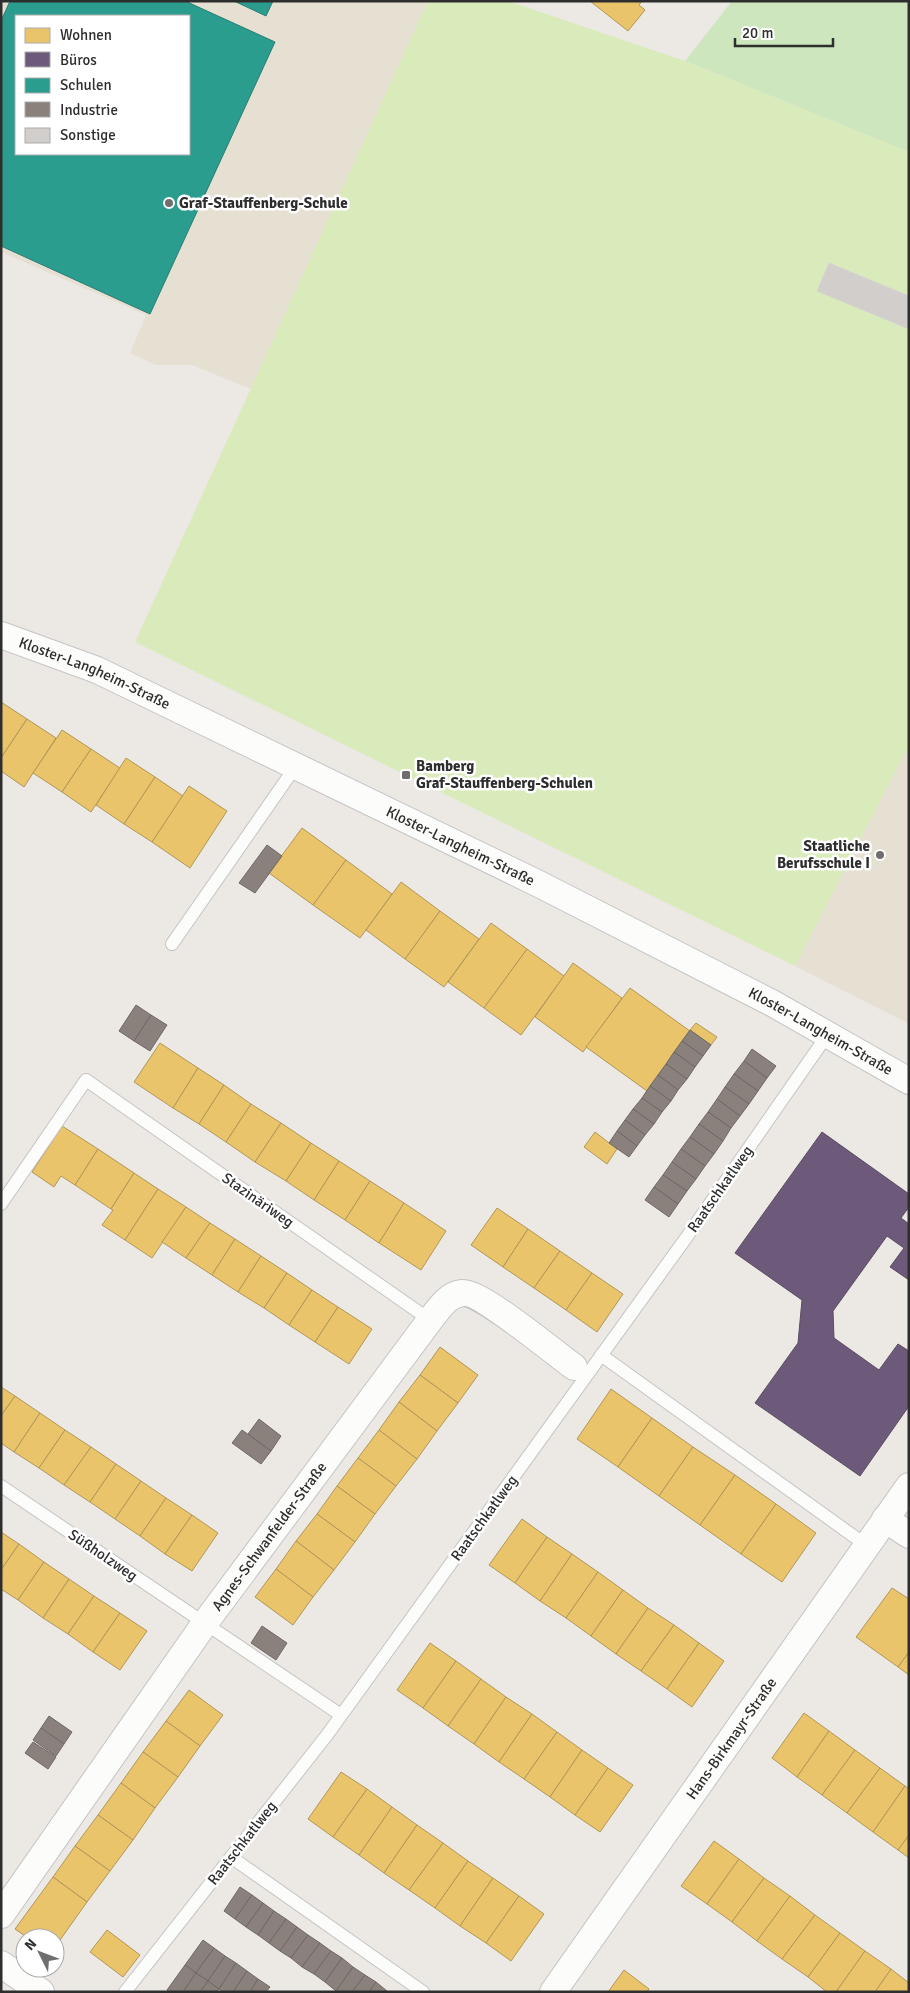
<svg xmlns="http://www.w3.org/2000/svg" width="910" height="1993" font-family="Signika,sans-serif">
<rect width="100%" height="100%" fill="#ece8e4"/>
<g fill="#e6e0d3" fill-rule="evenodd">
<path d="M1,1H428L251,389L192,365H156L130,353L146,315L1,252ZM16,16H189V154H16Z"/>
<polygon points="909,745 909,1024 795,966"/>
</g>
<polygon fill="#cee6be" points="732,1 909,1 909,152 685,61"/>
<polygon fill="#d9eabb" points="428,1 508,1 685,61 909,152 909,745 795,966 135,642"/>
<g fill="#e9c46a" stroke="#b19758">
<polygon points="590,1 642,1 639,5 645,10 628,31"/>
<polygon points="1,702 27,719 1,758"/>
<polygon points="27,719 56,738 24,787 1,771 1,758"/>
<polygon points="62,730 91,749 62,792 33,773"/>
<polygon points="91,749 120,768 91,812 62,792"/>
<polygon points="126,758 155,777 124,824 96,805"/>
<polygon points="155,777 183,796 152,842 124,824"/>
<polygon points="189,786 227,811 190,868 152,842"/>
<polygon points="302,828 346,860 313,905 269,873"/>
<polygon points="346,860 392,894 360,938 313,905"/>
<polygon points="401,882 440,911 405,959 366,930"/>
<polygon points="440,911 479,939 444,987 405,959"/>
<polygon points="491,923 527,949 484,1008 448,982"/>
<polygon points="527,949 564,976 521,1035 484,1008"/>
<polygon points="573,963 622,998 583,1052 535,1017"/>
<polygon points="630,988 690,1031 647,1091 586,1047"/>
<polygon points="696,1023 717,1037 711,1045 690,1030"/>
<polygon points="160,1043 198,1068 173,1108 134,1082"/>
<polygon points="198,1068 224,1085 199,1124 173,1108"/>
<polygon points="224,1085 251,1104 226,1142 199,1124"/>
<polygon points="251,1104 281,1123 255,1162 226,1142"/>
<polygon points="281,1123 311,1143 286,1181 255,1162"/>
<polygon points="62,1126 98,1149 75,1185 61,1176 54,1187 32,1172"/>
<polygon points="595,1132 617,1149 607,1164 584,1147"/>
<polygon points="311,1143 339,1161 314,1200 286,1181"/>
<polygon points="98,1149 134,1173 111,1209 75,1185"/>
<polygon points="339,1161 370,1181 345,1220 314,1200"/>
<polygon points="134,1173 158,1189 125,1240 102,1225 113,1210 111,1209"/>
<polygon points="370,1181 404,1203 379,1243 345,1220"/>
<polygon points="158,1189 186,1207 152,1258 125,1240"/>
<polygon points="404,1203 446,1231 421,1270 379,1243"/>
<polygon points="186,1207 210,1223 186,1258 162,1242"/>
<polygon points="497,1208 528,1229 503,1267 471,1245"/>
<polygon points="210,1223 235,1239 212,1275 186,1258"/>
<polygon points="528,1229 560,1251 534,1288 503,1267"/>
<polygon points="235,1239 261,1256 238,1292 212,1275"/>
<polygon points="560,1251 592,1273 566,1310 534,1288"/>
<polygon points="261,1256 287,1273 264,1308 238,1292"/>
<polygon points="287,1273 312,1290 289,1325 264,1308"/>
<polygon points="592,1273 623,1294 597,1332 566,1310"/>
<polygon points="312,1290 338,1307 315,1342 289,1325"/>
<polygon points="338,1307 372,1329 349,1364 315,1342"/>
<polygon points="440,1347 478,1375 458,1403 420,1375"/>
<polygon points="420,1375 458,1403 437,1431 399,1402"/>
<polygon points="1,1387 15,1396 1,1416"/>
<polygon points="611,1389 652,1418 618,1467 577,1439"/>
<polygon points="15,1396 40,1413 14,1452 1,1443 1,1416"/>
<polygon points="399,1402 437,1431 417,1459 379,1430"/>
<polygon points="40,1413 65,1430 39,1468 14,1452"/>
<polygon points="652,1418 693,1447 659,1496 618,1467"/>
<polygon points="65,1430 91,1447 64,1485 39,1468"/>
<polygon points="379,1430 417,1459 396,1486 358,1458"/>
<polygon points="91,1447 116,1464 90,1502 64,1485"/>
<polygon points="693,1447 735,1475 700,1525 659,1496"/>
<polygon points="358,1458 396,1486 375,1514 337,1486"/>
<polygon points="116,1464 141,1481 115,1519 90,1502"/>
<polygon points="735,1475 776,1504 741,1554 700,1525"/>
<polygon points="141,1481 166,1498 140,1536 115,1519"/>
<polygon points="337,1486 375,1514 355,1542 317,1514"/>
<polygon points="166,1498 192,1515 165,1554 140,1536"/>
<polygon points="776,1504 816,1533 782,1582 741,1554"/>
<polygon points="317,1514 355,1542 334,1570 296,1541"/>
<polygon points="192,1515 218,1533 192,1571 165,1554"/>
<polygon points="522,1519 547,1537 515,1583 489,1565"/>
<polygon points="1,1532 19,1544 1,1570"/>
<polygon points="547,1537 572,1554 540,1601 515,1583"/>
<polygon points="296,1541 334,1570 313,1597 276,1569"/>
<polygon points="19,1544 44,1562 18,1600 1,1589 1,1570"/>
<polygon points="572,1554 598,1572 566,1618 540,1601"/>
<polygon points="44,1562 69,1579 43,1618 18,1600"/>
<polygon points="276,1569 313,1597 293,1625 255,1597"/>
<polygon points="598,1572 623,1590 591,1636 566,1618"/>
<polygon points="69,1579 94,1596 68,1634 43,1618"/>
<polygon points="892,1588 909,1599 909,1652 898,1667 856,1637"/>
<polygon points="623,1590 648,1608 616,1654 591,1636"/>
<polygon points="94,1596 120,1613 93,1652 68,1634"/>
<polygon points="648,1608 674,1625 641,1671 616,1654"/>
<polygon points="120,1613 147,1631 120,1670 93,1652"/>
<polygon points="674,1625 699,1643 667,1689 641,1671"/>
<polygon points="430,1643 456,1661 423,1708 397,1690"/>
<polygon points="699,1643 724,1661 692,1707 667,1689"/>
<polygon points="909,1652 909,1675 898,1667"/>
<polygon points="456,1661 481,1679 448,1726 423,1708"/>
<polygon points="481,1679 506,1697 474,1744 448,1726"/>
<polygon points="189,1690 223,1715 200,1746 166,1721"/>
<polygon points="506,1697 532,1714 499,1762 474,1744"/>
<polygon points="804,1713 829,1731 797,1777 772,1758"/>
<polygon points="532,1714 557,1732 524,1779 499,1762"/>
<polygon points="166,1721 200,1746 178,1777 143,1752"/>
<polygon points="829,1731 855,1750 822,1795 797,1777"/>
<polygon points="557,1732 582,1750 550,1797 524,1779"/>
<polygon points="582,1750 608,1768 575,1815 550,1797"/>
<polygon points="855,1750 880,1768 847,1813 822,1795"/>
<polygon points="143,1752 178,1777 155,1808 121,1783"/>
<polygon points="608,1768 633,1785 600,1832 575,1815"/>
<polygon points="880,1768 905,1786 873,1832 847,1813"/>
<polygon points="341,1772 367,1789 333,1837 308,1819"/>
<polygon points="121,1783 155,1808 133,1840 98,1815"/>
<polygon points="905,1786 909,1789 909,1835 898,1850 873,1832"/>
<polygon points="367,1789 392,1807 359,1855 333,1837"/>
<polygon points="392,1807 417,1825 384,1873 359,1855"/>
<polygon points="98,1815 133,1840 110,1871 75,1846"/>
<polygon points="417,1825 443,1843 409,1890 384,1873"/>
<polygon points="909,1835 909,1858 898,1850"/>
<polygon points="714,1841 739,1859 707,1904 681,1886"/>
<polygon points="443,1843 468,1861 435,1908 409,1890"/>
<polygon points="75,1846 110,1871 87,1902 53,1877"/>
<polygon points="739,1859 764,1878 732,1922 707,1904"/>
<polygon points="468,1861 493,1878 460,1926 435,1908"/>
<polygon points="53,1877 87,1902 55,1947 55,1938 28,1938 15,1929"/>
<polygon points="493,1878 519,1896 486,1943 460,1926"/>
<polygon points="764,1878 790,1896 757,1941 732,1922"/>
<polygon points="519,1896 544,1914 511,1961 486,1943"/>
<polygon points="790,1896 815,1915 782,1959 757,1941"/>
<polygon points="815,1915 840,1933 808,1977 782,1959"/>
<polygon points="107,1930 140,1955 123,1977 90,1952"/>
<polygon points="840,1933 865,1951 836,1992 827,1992 808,1977"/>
<polygon points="865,1951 891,1969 875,1992 836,1992"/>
<polygon points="891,1969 909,1983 909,1992 875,1992"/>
<polygon points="624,1970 649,1989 647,1992 608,1992"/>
</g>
<polygon fill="#6d597a" stroke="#5a4c63" points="822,1132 909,1194 909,1207 901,1218 909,1224 909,1280 890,1267 904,1248 887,1236 833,1311 834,1338 879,1370 898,1344 909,1351 909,1406 860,1476 755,1403 798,1343 802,1300 735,1253"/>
<g fill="#2a9d8f" stroke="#2b7c72" fill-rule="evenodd">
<path d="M10,1H185L275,42L150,314L1,246V21ZM16,16H189V154H16Z"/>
<polygon points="234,1 273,1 266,16"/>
</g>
<g fill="#8a817c" stroke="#6e6865">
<polygon points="267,845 282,856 255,893 239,883"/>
<polygon points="136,1005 151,1015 134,1041 119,1031"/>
<polygon points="151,1015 167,1025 150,1051 134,1041"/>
<polygon points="690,1030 711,1045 703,1056 682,1041"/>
<polygon points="682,1041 703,1056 695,1067 674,1052"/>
<polygon points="752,1049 776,1066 767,1078 744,1061"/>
<polygon points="674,1052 695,1067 687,1079 666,1064"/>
<polygon points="744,1061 767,1078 758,1091 734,1074"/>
<polygon points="666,1064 687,1079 678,1090 658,1075"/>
<polygon points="734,1074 758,1091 749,1104 725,1087"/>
<polygon points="658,1075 678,1090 671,1101 650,1086"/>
<polygon points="650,1086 671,1101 662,1112 642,1098"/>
<polygon points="725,1087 749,1104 740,1116 717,1099"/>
<polygon points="642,1098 662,1112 654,1124 633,1109"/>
<polygon points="717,1099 740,1116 731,1128 708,1112"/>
<polygon points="633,1109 654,1124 645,1135 625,1120"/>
<polygon points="708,1112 731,1128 723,1141 699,1124"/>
<polygon points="625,1120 645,1135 637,1146 617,1131"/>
<polygon points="699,1124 723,1141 714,1154 690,1137"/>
<polygon points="617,1131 637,1146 629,1157 609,1143"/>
<polygon points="690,1137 714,1154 705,1166 681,1149"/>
<polygon points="681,1149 705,1166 696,1179 672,1162"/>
<polygon points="672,1162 696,1179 687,1191 663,1175"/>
<polygon points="663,1175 687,1191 678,1204 654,1187"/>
<polygon points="654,1187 678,1204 669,1217 645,1200"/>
<polygon points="259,1419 281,1436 271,1451 248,1434"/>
<polygon points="242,1430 271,1451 261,1464 232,1443"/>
<polygon points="262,1626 287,1643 276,1660 251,1643"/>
<polygon points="49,1716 72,1732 64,1744 41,1728"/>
<polygon points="41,1728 64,1744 56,1756 33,1740"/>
<polygon points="33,1742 56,1757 48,1769 25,1753"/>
<polygon points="240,1887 252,1895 235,1919 224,1911"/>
<polygon points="252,1895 263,1903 246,1927 235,1919"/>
<polygon points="263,1903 274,1911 258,1935 246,1927"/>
<polygon points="274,1911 286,1919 269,1943 258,1935"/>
<polygon points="286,1919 297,1927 280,1951 269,1943"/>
<polygon points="297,1927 308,1935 291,1958 280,1951"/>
<polygon points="308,1935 320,1943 302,1967 291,1958"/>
<polygon points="203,1940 214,1948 196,1973 185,1965"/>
<polygon points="320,1943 331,1951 314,1974 302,1967"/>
<polygon points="214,1948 225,1956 208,1981 196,1973"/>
<polygon points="331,1951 342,1958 325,1982 314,1974"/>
<polygon points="225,1956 236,1963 219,1989 208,1981"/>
<polygon points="342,1958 353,1967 336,1991 325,1982"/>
<polygon points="236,1963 247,1971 233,1992 223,1992 219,1989"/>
<polygon points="185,1965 196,1973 183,1992 170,1992 167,1990"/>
<polygon points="353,1967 365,1975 352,1992 338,1992 336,1991"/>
<polygon points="247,1971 258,1979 250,1992 233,1992"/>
<polygon points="196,1973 208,1981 200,1992 183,1992"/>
<polygon points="365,1975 376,1982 369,1992 352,1992"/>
<polygon points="258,1979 270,1987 266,1992 250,1992"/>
<polygon points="208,1981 219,1989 216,1992 200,1992"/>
<polygon points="376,1982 387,1991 387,1992 369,1992"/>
</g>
<polygon fill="#d1cecb" stroke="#d7d4d0" points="829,263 909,296 909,329 817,291"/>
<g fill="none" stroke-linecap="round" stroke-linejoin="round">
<g stroke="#c5c4c5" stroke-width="14">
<g id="service">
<polyline points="172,944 296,766"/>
<polyline points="1,1204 86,1080 430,1320"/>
<polyline points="601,1355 866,1545"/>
<polyline points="1,1486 341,1715"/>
<polyline points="231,1857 423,1992"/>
<polyline points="125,1992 327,1735 686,1238 828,1034"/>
</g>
</g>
<g stroke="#c5c4c5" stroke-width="28">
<g id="minor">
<path id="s1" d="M1,635L97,670L537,883L772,1003L909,1081"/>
<polyline points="885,1519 909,1535"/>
<path id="s2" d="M1,1915L205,1623L430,1320C439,1309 447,1295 462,1293C479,1290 556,1354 574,1367"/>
<polyline points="1,1964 41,1992"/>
<path id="s3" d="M553,1992L909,1486"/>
</g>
</g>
<use href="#service" stroke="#fcfcfb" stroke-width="12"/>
<use href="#minor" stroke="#fcfcfb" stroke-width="26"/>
</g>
<g fill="#706f6e" stroke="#fff" stroke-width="2">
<circle cx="169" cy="203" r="5"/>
<rect x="401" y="770" width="10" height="10" rx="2.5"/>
<circle cx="880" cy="855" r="5"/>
</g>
<g text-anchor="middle" stroke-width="5" stroke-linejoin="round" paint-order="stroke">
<g font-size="15" font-weight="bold" fill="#2e2e2e" stroke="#fff" text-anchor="start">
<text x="179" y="208">Graf-Stauffenberg-Schule</text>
<text x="416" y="771">Bamberg<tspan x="416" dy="17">Graf-Stauffenberg-Schulen</tspan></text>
<text x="870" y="851" text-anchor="end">Staatliche<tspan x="870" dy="17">Berufsschule I</tspan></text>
</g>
<g font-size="15" fill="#2e2e2e" stroke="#fff">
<text dy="5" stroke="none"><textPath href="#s1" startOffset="101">Kloster-Langheim-Straße</textPath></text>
<text dy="5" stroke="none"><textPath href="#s1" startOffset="506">Kloster-Langheim-Straße</textPath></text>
<text dy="5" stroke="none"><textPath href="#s1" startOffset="911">Kloster-Langheim-Straße</textPath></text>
<text transform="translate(720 1189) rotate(-55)" y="5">Raatschkatlweg</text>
<text transform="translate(258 1200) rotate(35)" y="5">Stazinäriweg</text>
<text transform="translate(484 1518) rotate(-54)" y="5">Raatschkatlweg</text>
<text dy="5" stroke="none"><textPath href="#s2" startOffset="464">Agnes-Schwanfelder-Straße</textPath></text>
<text transform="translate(103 1555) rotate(34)" y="5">Süßholzweg</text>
<text dy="5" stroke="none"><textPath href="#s3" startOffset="310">Hans-Birkmayr-Straße</textPath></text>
<text transform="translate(242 1843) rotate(-52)" y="5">Raatschkatlweg</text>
</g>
</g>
<rect width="910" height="1993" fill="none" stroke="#2e2e2e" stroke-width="5"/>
<rect x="15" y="15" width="175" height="140" fill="#ffffff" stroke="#ababab"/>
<rect x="25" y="28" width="25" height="15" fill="#e9c46a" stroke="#ababab"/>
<text x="60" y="40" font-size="15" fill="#2e2e2e">Wohnen</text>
<rect x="25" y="52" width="25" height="15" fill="#6d597a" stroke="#ababab"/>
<text x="60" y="65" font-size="15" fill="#2e2e2e">Büros</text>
<rect x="25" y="78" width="25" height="15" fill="#2a9d8f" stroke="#ababab"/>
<text x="60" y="90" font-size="15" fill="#2e2e2e">Schulen</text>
<rect x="25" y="102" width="25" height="15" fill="#8a817c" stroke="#ababab"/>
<text x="60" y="115" font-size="15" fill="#2e2e2e">Industrie</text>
<rect x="25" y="128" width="25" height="15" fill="#d1cecb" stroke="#ababab"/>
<text x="60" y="140" font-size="15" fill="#2e2e2e">Sonstige</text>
<g transform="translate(40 1953) rotate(312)"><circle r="24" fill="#ffffff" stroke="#ababab"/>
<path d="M0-4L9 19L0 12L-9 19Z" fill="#706f6e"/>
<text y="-8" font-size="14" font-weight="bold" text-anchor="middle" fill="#2e2e2e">N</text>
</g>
<path d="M735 38v8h98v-8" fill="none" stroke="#2e2e2e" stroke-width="2.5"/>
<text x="742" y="38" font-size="15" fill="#2e2e2e" stroke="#ffffff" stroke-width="4" paint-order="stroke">20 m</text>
</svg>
